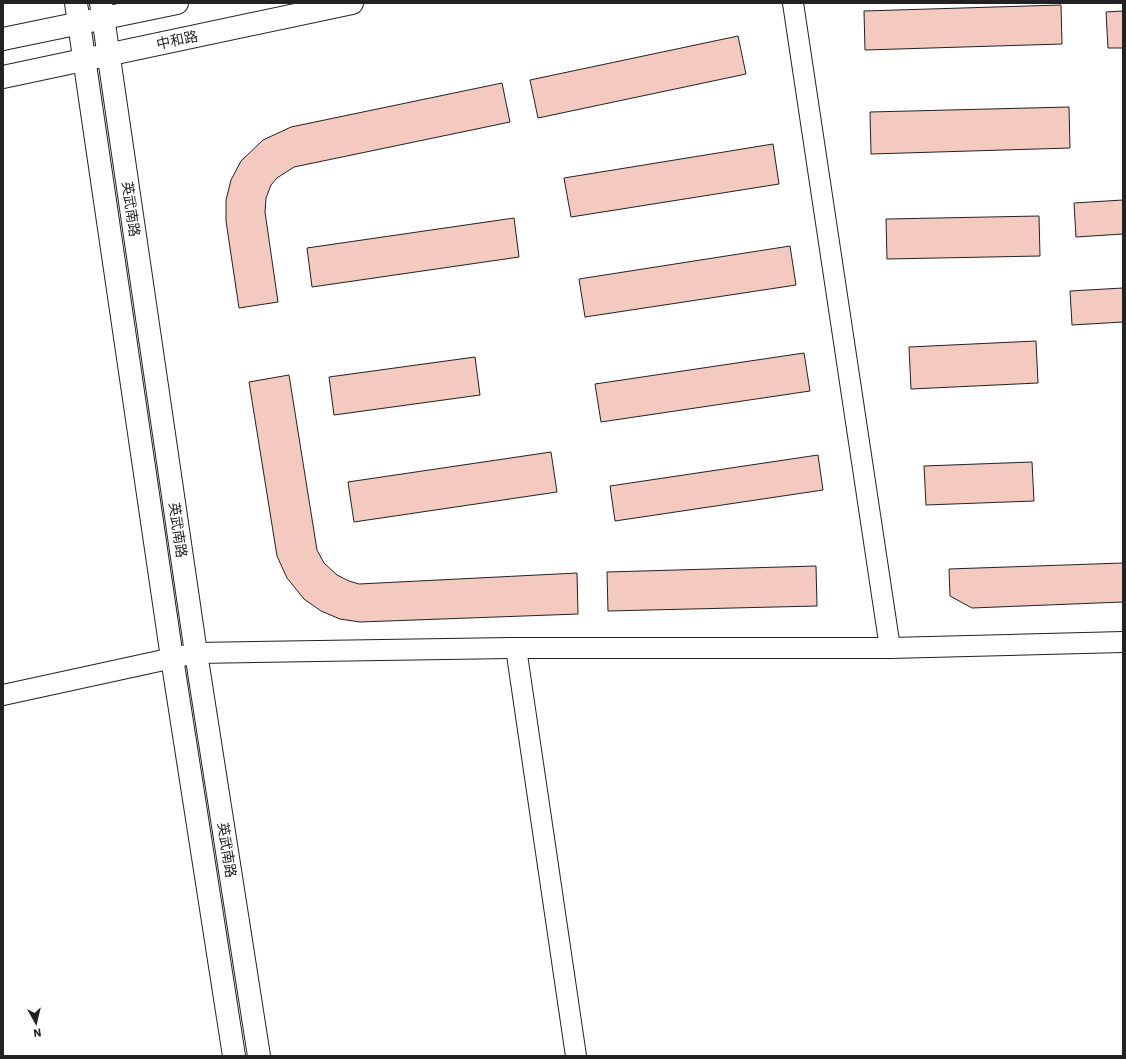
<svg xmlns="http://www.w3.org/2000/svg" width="1126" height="1059" font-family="'IBM Plex Sans','Noto Sans SC',sans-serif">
<rect width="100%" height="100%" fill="#fff"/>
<g fill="#f3c9c0" stroke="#222">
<polygon points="1061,5 1062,44 865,50 864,11"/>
<polygon points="1123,11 1123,48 1108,48 1106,12"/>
<polygon points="738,36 746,74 538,118 530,80"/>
<polygon points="502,83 510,122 294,167 277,178 271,185 266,198 265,212 278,302 239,308 226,221 226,200 231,180 241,161 263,140 291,127"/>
<polygon points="1069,107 1070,148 871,154 870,112"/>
<polygon points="773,144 779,184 571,217 564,178"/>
<polygon points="1123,200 1123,234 1076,237 1074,203"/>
<polygon points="1039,216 1040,256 887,259 886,219"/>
<polygon points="514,218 519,257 312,287 307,248"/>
<polygon points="790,246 796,285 585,317 579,279"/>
<polygon points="1123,288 1123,322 1072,325 1070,291"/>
<polygon points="1036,341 1038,383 911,389 909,347"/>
<polygon points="804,353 810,391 601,422 595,384"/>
<polygon points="475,357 480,395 334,415 329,377"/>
<polygon points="289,375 317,550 324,563 337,575 349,581 359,584 577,573 578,614 360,622 340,619 321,611 304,599 287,578 277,556 249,382"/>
<polygon points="551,452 557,492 354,522 348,482"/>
<polygon points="818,455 823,490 615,521 610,486"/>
<polygon points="1032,462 1034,501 926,505 924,466"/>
<polygon points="1123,563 1123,602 972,608 950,596 949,569"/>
<polygon points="816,566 817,606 608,611 607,572"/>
</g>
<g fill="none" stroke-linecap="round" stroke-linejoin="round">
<g stroke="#222" stroke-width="22">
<g id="minor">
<polyline points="793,3 890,648"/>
<polyline points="516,648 576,1056"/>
<polyline points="3,695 196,653 516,648 890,648 1123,642"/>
</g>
</g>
<g stroke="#222" stroke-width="24">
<g id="secondary">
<polyline points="76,3 172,658 234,1056"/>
<polyline points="101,3 196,653 259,1056"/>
<polyline points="3,39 177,3"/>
<polyline points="3,77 352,3"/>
</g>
</g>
<use href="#minor" stroke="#fff" stroke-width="20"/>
<use href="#secondary" stroke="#fff" stroke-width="22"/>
</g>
<g text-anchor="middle" stroke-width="3" stroke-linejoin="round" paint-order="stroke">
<g font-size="14" fill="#222" stroke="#fff">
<text transform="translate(177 40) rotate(-12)" y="5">中和路</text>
<text transform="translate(131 209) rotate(82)" y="5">英武南路</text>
<text transform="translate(178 530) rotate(82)" y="5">英武南路</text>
<text transform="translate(227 850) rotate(81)" y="5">英武南路</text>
</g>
</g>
<rect width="1126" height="1059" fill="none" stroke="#222222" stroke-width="8"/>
<g transform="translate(36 1023) rotate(172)" stroke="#ffffff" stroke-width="3" paint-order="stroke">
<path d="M0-3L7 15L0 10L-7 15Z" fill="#222222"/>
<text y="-6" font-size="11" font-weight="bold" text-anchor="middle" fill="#222222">N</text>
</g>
</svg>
